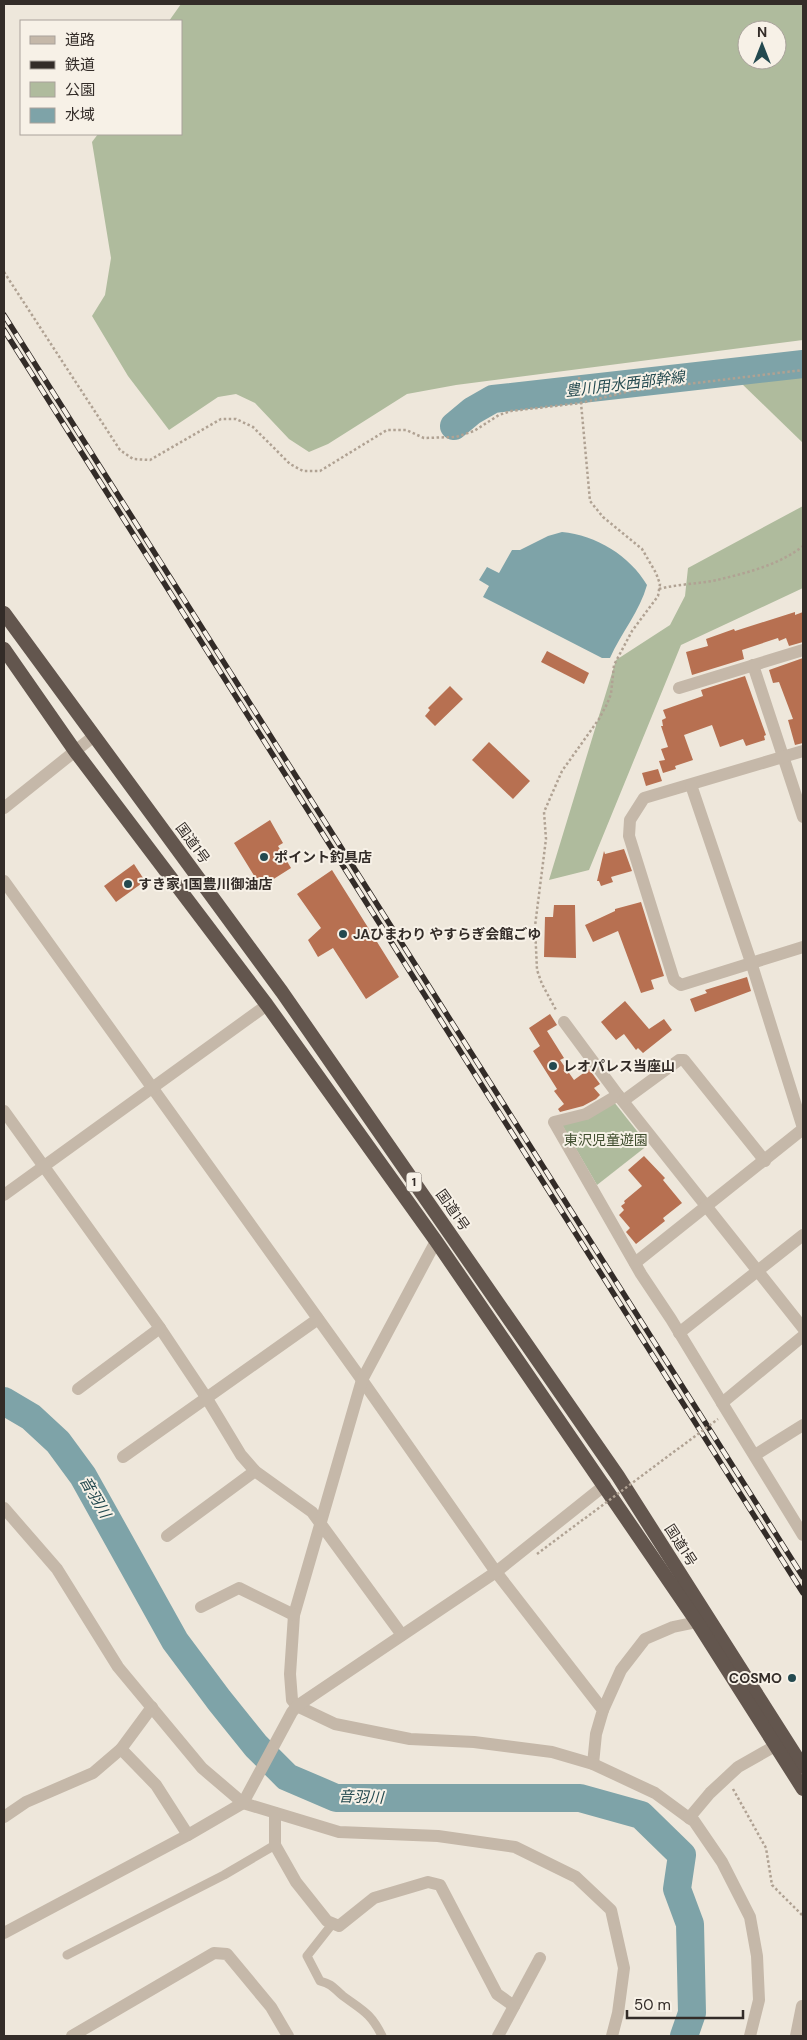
<svg xmlns="http://www.w3.org/2000/svg" width="807" height="2040" font-family="'DM Sans','Noto Sans JP',sans-serif">
<rect width="100%" height="100%" fill="#eee7db"/>
<g fill="#afbb9d" fill-rule="evenodd">
<path d="M181,4H803V340L456,385L407,394L328,444L309,452L289,439L255,403L236,394L218,397L169,430L128,376L92,316L105,295L111,258L92,142L98,134H181V21H169ZM747,30H777V60H747Z"/>
<polygon points="803,372 803,443 740,382"/>
<polygon points="803,506 803,588 681,645 589,870 549,880 616,660 670,625 685,596 688,568"/>
<polygon points="614,1102 648,1145 597,1185 561,1123"/>
</g>
<path fill="#7ea3a8" d="M562,532C596,535 630,556 647,585C640,611 621,633 610,658H602L483,597L489,586L479,580L487,567L499,573L512,550H520L548,536Z"/>
<g fill="none" stroke-linecap="round" stroke-linejoin="round">
<g stroke="#7ea3a8" stroke-width="28">
<polyline points="454,426 472,411 493,399 803,364"/>
<polyline points="4,1401 31,1417 58,1442 83,1476 175,1641 219,1700 256,1746 287,1777 336,1798 580,1798 641,1815 682,1855 677,1889 690,1924 692,2013 684,2036"/>
</g>
</g>
<g fill="#b77051">
<polygon points="795,612 795,615 803,612 803,642 789,646 786,638 779,641 778,638 742,650 744,659 692,675 686,652 708,646 706,639 734,629 735,631"/>
<polygon points="547,651 589,673 584,684 541,662"/>
<polygon points="803,658 803,743 795,745 788,720 793,719 779,682 773,683 769,670"/>
<polygon points="745,676 766,735 764,736 765,740 746,746 743,739 720,747 712,725 684,735 693,760 675,766 676,769 663,773 659,761 665,760 661,749 668,747 661,726 663,726 662,720 666,718 663,710 703,696 701,690"/>
<polygon points="450,686 463,699 435,726 425,716 430,710 428,708"/>
<polygon points="489,742 530,781 513,799 472,760"/>
<polygon points="658,769 662,781 646,786 642,773"/>
<polygon points="270,820 283,843 278,846 291,868 261,887 234,843"/>
<polygon points="624,849 632,871 611,877 613,882 601,886 599,881 597,881 604,851 605,854"/>
<polygon points="134,864 145,881 116,902 104,886"/>
<polygon points="332,870 399,977 366,999 333,948 318,957 308,940 321,928 297,894"/>
<polygon points="641,902 664,976 651,980 654,989 641,993 618,931 593,942 585,925 615,911 615,909"/>
<polygon points="554,905 575,905 576,958 544,957 545,917 553,917"/>
<polygon points="747,977 751,991 695,1012 690,999 707,993 705,990"/>
<polygon points="625,1001 649,1029 664,1019 672,1030 643,1053 638,1048 636,1050 624,1034 616,1040 601,1022"/>
<polygon points="550,1014 557,1025 547,1031 564,1058 560,1060 574,1080 589,1069 600,1084 594,1088 600,1095 596,1099 583,1106 560,1112 558,1109 564,1104 554,1091 557,1089 533,1051 540,1046 529,1028"/>
<polygon points="644,1156 665,1178 663,1180 682,1203 663,1218 665,1221 636,1244 626,1232 630,1228 619,1215 624,1210 621,1206 625,1203 624,1201 642,1186 628,1170"/>
</g>
<g fill="none" stroke-linecap="round" stroke-linejoin="round">
<g stroke="#b0a293" stroke-width="2.5" stroke-dasharray="2.5 2.5" stroke-linecap="butt">
<polyline points="4,272 120,450 133,459 150,460 221,419 236,419 253,427 290,464 303,471 320,471 387,430 406,430 424,438 456,437 474,431 499,415 511,411 581,403 590,501 603,517 642,549 656,573 660,584 658,596 632,631 614,665 611,694 607,704 599,719 562,771 544,812 546,839 535,926 537,970 542,984 556,1010"/>
<polyline points="579,377 581,403 630,391 803,370"/>
<path d="M659,589C678,584 698,584 717,580C746,573 779,565 803,546"/>
<polyline points="733,1789 766,1848 772,1885 803,1916"/>
</g>
<g stroke="#c5b8a9" stroke-width="9">
<path d="M333,1923L307,1956L320,1981C334,1985 333,1988 343,1996C362,2010 371,2013 382,2036"/>
<polyline points="67,1955 224,1875 275,1845"/>
</g>
<g stroke="#c5b8a9" stroke-width="12">
<polyline points="753,665 803,817"/>
<polyline points="679,688 803,650"/>
<polyline points="803,751 644,798 630,820 629,836 674,980 681,985 803,947"/>
<polyline points="691,785 751,962 803,1128"/>
<polyline points="4,808 94,736"/>
<polyline points="4,881 362,1380 496,1572 603,1710 596,1734 593,1764"/>
<polyline points="564,1022 618,1095 803,1328"/>
<polyline points="618,1095 586,1114 554,1122 641,1274 671,1319 722,1403"/>
<polyline points="623,1101 679,1060 684,1060 765,1161"/>
<polyline points="4,1111 160,1328 206,1397 241,1455 255,1471 312,1512 402,1635"/>
<polyline points="4,1195 267,1005"/>
<polyline points="436,1241 362,1380 294,1615 290,1674 292,1700 297,1706 335,1724 410,1739 474,1742 552,1752 593,1764 655,1793 689,1818 694,1821 722,1862 750,1917 757,1956 759,2000 750,2036"/>
<polyline points="635,1263 803,1129"/>
<polyline points="679,1333 803,1235"/>
<polyline points="803,1336 722,1403 803,1535"/>
<polyline points="78,1389 160,1328"/>
<polyline points="755,1455 803,1425"/>
<polyline points="123,1457 318,1319"/>
<polyline points="4,1508 57,1569 118,1667 202,1768 243,1803 339,1832 438,1836 515,1847 576,1877 611,1910 624,1968 618,2013 612,2036"/>
<polyline points="167,1536 255,1471"/>
<polyline points="201,1607 239,1588 294,1615"/>
<polyline points="603,1710 621,1670 645,1639 673,1627 697,1622"/>
<polyline points="121,1749 156,1785 188,1835"/>
<polyline points="275,1813 275,1845 296,1882 327,1921 339,1926 374,1898 428,1882 440,1885 497,1994 514,2006"/>
<polyline points="4,1817 26,1802 93,1773 121,1749 152,1707"/>
<polyline points="689,1818 710,1793 738,1767 775,1746"/>
<polyline points="4,1933 188,1835 243,1803 292,1712 297,1706 496,1572 605,1485"/>
<polyline points="72,2036 214,1953 227,1954 271,2007 288,2036"/>
<polyline points="498,2036 540,1958"/>
<polyline points="796,2036 802,2006"/>
</g>
<g stroke="#63564e" stroke-width="14">
<polyline points="4,613 282,992 618,1476 803,1767"/>
<polyline points="4,649 75,751 267,1005 436,1241 697,1622 803,1789"/>
</g>
<g stroke="#332c28" stroke-width="5.5">
<g id="rail">
<polyline points="4,315 803,1577"/>
<polyline points="4,330 803,1593"/>
</g>
</g>
<use href="#rail" stroke="#f7f1e7" stroke-width="4" stroke-dasharray="11" stroke-linecap="butt"/>
<polyline stroke="#b0a293" stroke-width="2.5" stroke-dasharray="2.5 2.5" stroke-linecap="butt" points="537,1554 718,1419"/>
</g>
<g fill="#23494f" stroke="#f7f1e7" stroke-width="2">
<circle cx="264" cy="857" r="5"/>
<circle cx="128" cy="884" r="5"/>
<circle cx="343" cy="934" r="5"/>
<circle cx="553" cy="1066" r="5"/>
<circle cx="792" cy="1678" r="5"/>
</g>
<g text-anchor="middle" stroke-width="4" stroke-linejoin="round" paint-order="stroke">
<rect fill="#f7f1e7" stroke="#6e6761" stroke-width="1" x="406.5" y="1172.5" width="15" height="19" rx="4"/>
<g font-size="12" font-weight="bold" fill="#332c28">
<text x="414" y="1186">1</text>
</g>
<g font-size="14" fill="#332c28" stroke="#f7f1e7">
<text transform="translate(193 843) rotate(54)" y="5">国道1号</text>
<text transform="translate(453 1210) rotate(55)" y="5">国道1号</text>
<text transform="translate(681 1545) rotate(57)" y="5">国道1号</text>
</g>
<g font-size="14" font-weight="bold" fill="#332c28" stroke="#f7f1e7" text-anchor="start">
<text x="274" y="862">ポイント釣具店</text>
<text x="138" y="889">すき家 1国豊川御油店</text>
<text x="353" y="939">JAひまわり やすらぎ会館ごゆ</text>
<text x="563" y="1071">レオパレス当座山</text>
<text x="782" y="1683" text-anchor="end">COSMO</text>
</g>
<g font-size="14" fill="#404e2f" stroke="#f7f1e7">
<text x="606" y="1145">東沢児童遊園</text>
</g>
<g font-size="15" font-style="italic" fill="#23494f" stroke="#f7f1e7">
<text transform="translate(625 384) rotate(-7)" y="5">豊川用水西部幹線</text>
<text transform="translate(95 1497) rotate(60)" y="5">音羽川</text>
<text transform="translate(361 1797) rotate(2)" y="5">音羽川</text>
</g>
</g>
<rect width="807" height="2040" fill="none" stroke="#332c28" stroke-width="10"/>
<rect x="20" y="20" width="162" height="115" fill="#f7f1e7" stroke="#a9a29b"/>
<rect x="30" y="36" width="25" height="8" fill="#c5b8a9" stroke="#a9a29b"/>
<text x="65" y="45" font-size="15" fill="#332c28">道路</text>
<rect x="30" y="61" width="25" height="8" fill="#332c28" stroke="#a9a29b"/>
<text x="65" y="70" font-size="15" fill="#332c28">鉄道</text>
<rect x="30" y="82" width="25" height="15" fill="#afbb9d" stroke="#a9a29b"/>
<text x="65" y="95" font-size="15" fill="#332c28">公園</text>
<rect x="30" y="108" width="25" height="15" fill="#7ea3a8" stroke="#a9a29b"/>
<text x="65" y="120" font-size="15" fill="#332c28">水域</text>
<g transform="translate(762 45)"><circle r="24" fill="#f7f1e7" stroke="#a9a29b"/>
<path d="M0-4L9 19L0 12L-9 19Z" fill="#23494f"/>
<text y="-8" font-size="14" font-weight="bold" text-anchor="middle" fill="#332c28">N</text>
</g>
<path d="M627 2010v8h116v-8" fill="none" stroke="#332c28" stroke-width="2.5"/>
<text x="634" y="2010" font-size="15" fill="#332c28" stroke="#f7f1e7" stroke-width="4" paint-order="stroke">50 m</text>
</svg>
